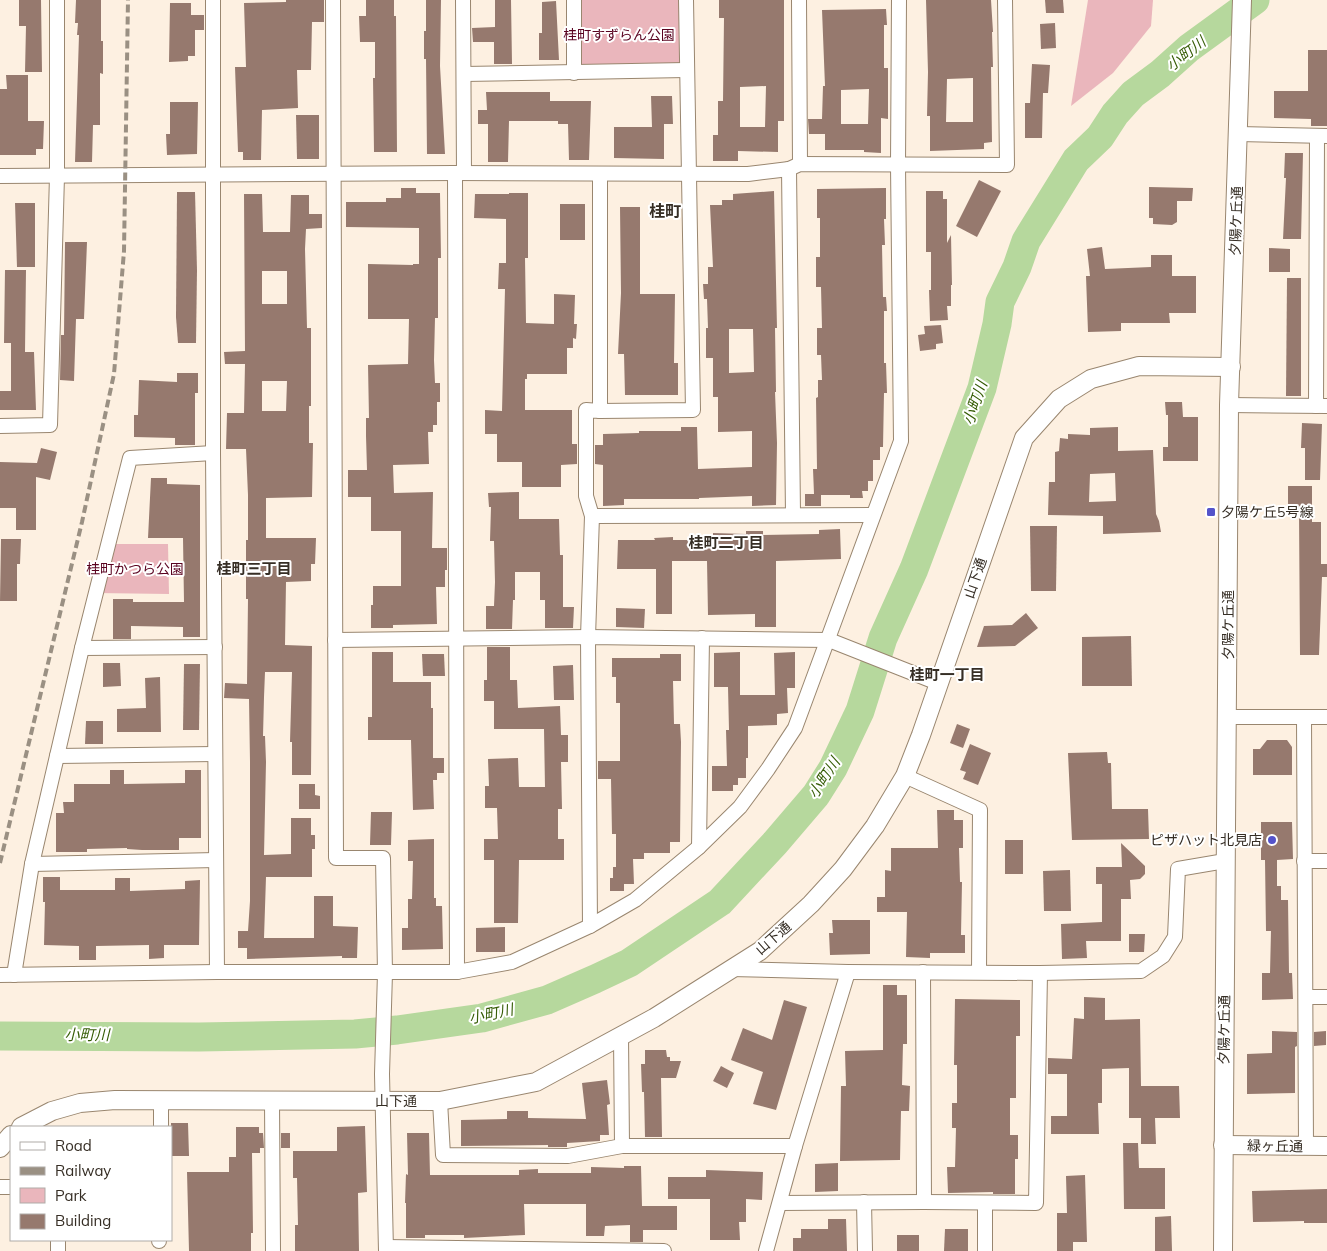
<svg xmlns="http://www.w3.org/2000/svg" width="1327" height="1251" font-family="Mulish,'Noto Sans JP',sans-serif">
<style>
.green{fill:#eab6bc}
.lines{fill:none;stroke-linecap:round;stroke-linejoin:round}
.river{stroke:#b6d89d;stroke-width:29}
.building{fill:#96796e;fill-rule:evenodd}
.minor-casing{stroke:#99866f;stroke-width:16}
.tertiary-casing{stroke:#99866f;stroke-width:20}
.minor{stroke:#fff;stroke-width:14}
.tertiary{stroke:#fff;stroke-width:18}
.rail{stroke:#9a9083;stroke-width:4;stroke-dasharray:8 4;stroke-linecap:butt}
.poi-dot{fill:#5453ca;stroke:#fff;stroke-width:2}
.labels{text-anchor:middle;stroke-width:4;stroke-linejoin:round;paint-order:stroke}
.park-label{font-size:14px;fill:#59021f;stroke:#fff}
.street-label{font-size:14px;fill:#362e25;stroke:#fff}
.poi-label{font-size:14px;fill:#362e25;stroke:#fff;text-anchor:start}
.water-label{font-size:15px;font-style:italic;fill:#355c05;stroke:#fff}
.neighbourhood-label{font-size:15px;font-weight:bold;fill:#362e25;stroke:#fff}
.quarter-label{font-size:16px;font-weight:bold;fill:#362e25;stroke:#fff}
</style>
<rect width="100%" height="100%" fill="#fdf0e1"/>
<g class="green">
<path d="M574,0H686V70L574,73Z"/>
<path d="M1088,0H1153L1151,26L1113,73L1071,106Z"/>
<path d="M108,544H168L169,594L95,593Z"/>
</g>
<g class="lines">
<path class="river" d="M0,1036L199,1037L355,1034L397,1030L482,1018L547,1000L595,979L629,963L720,902L775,843L816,795L833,768L860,711L883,638L914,569L982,388L997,324L1000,302L1017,267L1026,241L1076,160L1100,137L1115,114L1133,94L1160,74L1189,48L1255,0"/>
</g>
<g class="building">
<path d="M19,0H41L42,72H25L26,26H19Z"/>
<path d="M76,0H101V41H103V74L100,73V125H93L92,162H75L79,35H77L78,23H75Z"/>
<path d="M286,0H324V22H312L311,70H297L298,108L262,110L261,160H243V152H238L235,67H246L244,3L286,2Z"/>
<path d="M366,0H394V16H396L397,152H374L373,78H375V42H360L359,16H366Z"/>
<path d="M426,0H441L440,66L445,154H427L426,59H424V31H426Z"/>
<path d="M495,0H511L512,64H494V42H473L472,28L495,27Z"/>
<path d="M719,0H784V121H778V152L738,151V161H713V135H718V101H723L724,18H719ZM766,86L765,127H740V87Z"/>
<path d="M926,0H991L993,32H992L993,67H991L992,142L984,143V149L930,151V116H927L928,72ZM973,78V122H946L947,79Z"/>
<path d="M1045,0H1063L1064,13H1046Z"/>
<path d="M556,1L559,60H539V33H542V2Z"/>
<path d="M170,3H191V15H204V30H195V56H188V61L169,62Z"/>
<path d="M886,9L887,25H884V68H888V119L881,118V153L864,152V150H825V134H809L808,119H822L823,86H825L822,10ZM869,89L868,124H841V90Z"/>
<path d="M1055,23L1056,48L1041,49L1040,24Z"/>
<path d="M1308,50H1327V126H1311V119L1274,118V91H1308Z"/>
<path d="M1032,64L1050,65L1048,93H1043L1042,138H1025V103H1030Z"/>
<path d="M6,75H28V121H44L43,149H36V155H0V89H7Z"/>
<path d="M486,92H550V101H591L589,160H569L568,124H558V121H509L508,162H488V124H478V110H487Z"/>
<path d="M651,96H672L673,124H664V159L614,158V127H652Z"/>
<path d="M170,102H198L197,154L167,155L166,134H170Z"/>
<path d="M296,115H319V159H297Z"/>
<path d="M1285,153H1303L1301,239H1283L1286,178H1284Z"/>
<path d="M979,180L1001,191L977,237L956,226Z"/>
<path d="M1149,187L1193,188L1192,201H1177V222L1172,225L1153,224V218H1149Z"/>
<path d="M401,188H416V193H440L441,258H438V318H435L434,360L435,383H440V402H437V425H433V432H428L429,464L393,465L394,493L433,492L432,548H447V570H445V587H436L437,624L393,625V628H371V605H373V586H401V531H371V497H348V470H367L366,436V418H369L368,365L408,364L409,319H368V264L413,265V264H419V228L346,227V202H386V198H401Z"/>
<path d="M886,188V219H884L885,245H882L883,297H886L887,311H884V363H886L887,393H884L883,447H880V460H873V481H868V491H862L863,498H850V495H821V506H805V494H814L813,469H817L816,398L818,397V380H822L821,355H817V328H822L821,287H816V257H820V218H817V189Z"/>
<path d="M774,191L777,328H775L776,392H775L777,443L776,505L752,506V496L699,498V499H624V505L603,506V465L595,464V445H603V434L639,433V431H681V427H697L698,469L752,467V431L718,432V397H713V358H706V328H708L707,299H704L703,284H708V267H713L710,205H722V200H733V194ZM729,329H753L754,372L729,373Z"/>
<path d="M926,191H943V199H947V243L951,235L952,285H951V306H947L948,320L930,321L929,290H931V252H926Z"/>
<path d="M177,192H195L197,270L196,343H178L176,317Z"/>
<path d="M509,193H528V258H525L526,323L554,324V294L575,295L574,324H577L576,339L573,338V348H567V374H527V379H525V410H572V444H577V464L561,465V487H522V462H497V434H485V410L502,411L505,289H498L499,263H506V219L474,218L475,194H509Z"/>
<path d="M244,194H262L263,232H290L291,195H309V214H322V228L306,229L305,249L307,328H311V406H309V443H313L312,497L266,498V538H316L315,564H311V581L286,582L285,645L312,646L311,775H292V742H290L292,672H265L264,697L263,736H265L266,762L264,855L291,854V818H311V835H315V849H312V877H266L264,938H314V896H333V926L358,927L357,958H342V956L247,959V948H238V931H248L250,901V762L249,699L224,698L225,683L247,684L248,599H246V540H248V495L246,449H226L227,413H244L245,364H225L224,352L245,351ZM262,271H287V304H262ZM262,381H287L286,411H262Z"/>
<path d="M15,203H35V267H17Z"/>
<rect x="560" y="204" width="25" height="36"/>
<path d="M620,207H640V294H675L674,363H678V395H625L624,354H618L621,293Z"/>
<path d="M65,242H87L84,319H76L74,381L60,380L61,335H64Z"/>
<path d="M1102,247L1105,269L1151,267V255H1172V276H1196V313H1169L1170,323H1121V331L1088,332L1086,276H1090L1087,249Z"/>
<path d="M1269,248L1290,249V272H1269Z"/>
<path d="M5,270H26L25,352H34L36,410H0V391H11V343H4Z"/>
<path d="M1287,278H1301V396H1286Z"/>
<path d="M941,325L943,343L936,344V349L920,351L918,335L925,334L924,326Z"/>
<path d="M177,373H198V393H195V445H175V438L134,437V415H138L139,380L177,382Z"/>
<path d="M1165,402H1182L1183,417H1198V461H1163V447H1168V415H1166Z"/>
<path d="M1302,423L1322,424L1320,480H1305V448H1301Z"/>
<path d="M1118,427V451L1153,450L1156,514L1159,521L1161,532L1103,534V516L1048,515L1049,482H1055V452L1059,451L1060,438L1068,439V434L1090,435V428ZM1115,473L1116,501L1089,502L1090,474Z"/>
<path d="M41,448L57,452L50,480L36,477V530H16V508H0V462L37,463Z"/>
<path d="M151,478H167V484L200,485V637H183V627L131,626V639H113V599H133V602H184L183,538H148Z"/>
<path d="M1288,486H1312V522H1321V564H1327V577H1322L1319,655H1300L1299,513H1288Z"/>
<path d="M519,492V519H559L560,555H563V607H574L573,628H545V600H540V572H515V600H513L512,629H486V606H494L495,582L494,541H490L491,507H489L488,493Z"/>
<path d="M1030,526H1057L1056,591H1031Z"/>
<path d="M840,529L841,559L776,561V627H755V614L708,615L707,561H672V614H656V569H617L618,540H655L654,538L673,537V540H713V533L746,534V531H763V535L819,534V530Z"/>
<path d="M1,539H21L20,564H17V601H0Z"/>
<path d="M616,608L645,609L644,628L616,627Z"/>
<path d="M1026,613L1038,628L1015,646L977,647L984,626L1012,625Z"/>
<path d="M1131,636L1132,686H1082V637Z"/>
<path d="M487,647H510V680H517L518,708L560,706L561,735H568V762H561L562,809H558V839H564V860H519L518,923H494V860H484V839H498L497,808H485V786H489L488,759L518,758L519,787H545L544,729H494V701H484V680H487Z"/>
<path d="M372,652H393V682H431V708H433V758H444V773H437V780H433L434,809L413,810L411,740H368V717H372Z"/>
<path d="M740,652V695H775L774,653L795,652V688H787L788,713L777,714V725L748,726V758H746V778H738V785H733V791H712V766H727L726,730H729L728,687H714V653Z"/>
<path d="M422,654H444L445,676H423Z"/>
<path d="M660,654H681V681H673L674,724H680L681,742L680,842H670V853H644V859H633L634,884H624V891H610V878H613V867H616V834H612L611,779H598V761H620V703H616V677H612V658H660Z"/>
<path d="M103,663H120L121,686L103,687Z"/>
<path d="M184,664H200L199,730H183Z"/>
<path d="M573,665L574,700H554L553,666Z"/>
<path d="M160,677L161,732H117V709L146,708L145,678Z"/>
<path d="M86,721H103V744H85Z"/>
<path d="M957,724L970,729L963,748L950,743Z"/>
<path d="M1267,740H1287L1292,747V775H1253V749H1260Z"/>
<path d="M970,744L991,753L978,785L963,779L966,772L960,770Z"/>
<path d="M1107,752L1108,763H1111L1112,809H1148L1149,839L1072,840L1068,753Z"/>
<path d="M110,770H124V784L185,783V770H201V838H179V850H142L127,849V848L87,849V852H56V813H64L63,802H74V784H110Z"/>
<path d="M299,784H315V795L320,796V809H299Z"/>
<path d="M937,810H954V820H963V848H959L960,882H962L961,935H965V953H930V958L906,957L907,912H877V897H885V870L891,871V848H938Z"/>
<path d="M371,812H392L391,845H370Z"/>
<path d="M1261,822H1292L1293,859L1277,860V886H1281V900H1288L1289,973H1292L1293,999L1262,1000V973H1270L1271,931H1266L1265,860H1261Z"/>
<path d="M434,839V898H436V906H442L443,949L402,950V928H408V899H412L413,861H408V840Z"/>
<rect x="1005" y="840" width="18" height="34"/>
<path d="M1121,843L1145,866V874L1140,879L1130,880L1131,899H1121V941H1086L1087,958L1062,959L1061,924L1102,922V884H1096V867H1122Z"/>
<path d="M1070,870L1071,911H1044L1043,871Z"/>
<path d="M43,877H60V890H115V878H130V891L185,889V881L200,880L199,945H164V958L149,959V945L96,946V960H79V946L44,945L45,902H43Z"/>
<path d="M832,920H870V954L830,955L829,933H833Z"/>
<path d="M505,927V952H476V928Z"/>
<path d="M1129,934H1145L1144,952H1129Z"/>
<path d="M883,985H897V995H907V1044H903L902,1085L910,1086L909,1111H901L900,1160L840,1161L841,1086H846L845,1051L883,1050Z"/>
<path d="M1084,997L1105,998V1020L1140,1019L1141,1086H1179L1180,1118H1155L1156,1144H1141V1118H1129V1068L1102,1069V1103H1098L1099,1134H1051V1116H1067V1074H1048V1058L1072,1059L1074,1018L1084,1019Z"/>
<path d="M955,999L1020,1000V1036H1016V1098H1010V1135H1018V1159H1015V1194H993V1192L948,1193L947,1167H955L956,1128H952V1103H957V1065H954Z"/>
<path d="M784,1000L807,1007L776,1110L753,1104L763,1072L731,1060L743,1028L772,1040Z"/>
<path d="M1272,1031L1297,1032V1046L1295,1047V1093L1247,1094V1054L1272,1053Z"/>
<path d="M1326,1031V1045L1314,1046V1032Z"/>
<path d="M645,1050H666L667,1057H670V1061H681L676,1078H661L662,1137H645L644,1092H642L641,1064H645Z"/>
<path d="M721,1066L734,1073L727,1088L713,1081Z"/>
<path d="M607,1080L610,1104L607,1105L609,1135H600V1141L567,1143V1147H548V1145L461,1146V1120L507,1119V1111H528V1118L586,1119L582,1083Z"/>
<path d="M171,1123H188L189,1156H172Z"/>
<path d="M365,1126L367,1192L358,1193L359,1251H295V1225H298L297,1178H293V1151H337V1127Z"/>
<path d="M236,1127H259V1133H263L264,1148H260V1153H252L253,1233H251V1251H189L187,1172H229V1157H236Z"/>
<rect x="281" y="1133" width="9" height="15"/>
<path d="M407,1133H429L430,1175H519V1170L538,1169V1173H591V1167L624,1168V1166H641L642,1206H677V1230H643V1242H630V1225L605,1226L604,1236H586V1204H524L525,1235L464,1238V1235H425V1238H406V1203H405L406,1174L408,1175Z"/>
<path d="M1123,1143H1138L1139,1168H1165V1209H1124Z"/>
<path d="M838,1163V1191L815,1192V1164Z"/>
<path d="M706,1170L763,1172L762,1200L746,1199V1222H739L740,1240H710V1199H668V1177H706Z"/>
<path d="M1085,1175L1087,1242H1073V1251H1057V1213H1067L1066,1176Z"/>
<path d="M1327,1189V1223H1304V1221L1253,1222L1252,1191Z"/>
<path d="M1171,1216L1172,1251H1155V1217Z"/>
<path d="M828,1219H846L847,1251H793V1238H801V1229H828Z"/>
<path d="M945,1229H968V1251H944Z"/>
<rect x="897" y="1235" width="22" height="16"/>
</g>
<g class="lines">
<g class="minor-casing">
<g id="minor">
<path d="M213,0V453L217,972"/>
<path d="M333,0L336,858H383L385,973L382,1074L386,1251"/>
<path d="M463,0L464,173"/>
<path d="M574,0V73"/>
<path d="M799,0L800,164"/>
<path d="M464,74L686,70"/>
<path d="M1239,134L1327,136"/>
<path d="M789,169L793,514"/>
<path d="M455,173L457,972"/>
<path d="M0,176L455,173L748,174L789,169L800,164L1007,165L1005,0"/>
<path d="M1229,405L1327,406"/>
<path d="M1316,406L1317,136"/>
<path d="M600,411L693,410L686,0"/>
<path d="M0,426L50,425L57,176V0"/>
<path d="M592,516L873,515"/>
<path d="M335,640L588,637L829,640L938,683"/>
<path d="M82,648L215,647"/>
<path d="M1227,717H1327"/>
<path d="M1304,717L1306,1146"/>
<path d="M57,756L215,754"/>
<path d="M905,776L980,810L979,972"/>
<path d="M699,847L702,638"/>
<path d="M1304,861H1327"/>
<path d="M32,864L216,860"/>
<path d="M590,926L588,637L592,516L586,496V410L600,411V174"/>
<path d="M731,969L848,972L1040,973L1141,971L1163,956L1175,937L1178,869L1225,861"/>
<path d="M923,972L924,1202"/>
<path d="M0,975L217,972H457L512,962L590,926L635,900L699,847L740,807L768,769L795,728L901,441L898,165L899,0"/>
<path d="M14,975L32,864L82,648L130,458L213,453"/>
<path d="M1307,997H1327"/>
<path d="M621,1036L622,1146H795"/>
<path d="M272,1101L273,1251"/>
<path d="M440,1101L443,1155L568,1156L622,1146"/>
<path d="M161,1127V1100"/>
<path d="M0,1187H11"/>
<path d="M864,1202L865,1251"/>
<path d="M780,1203L924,1202L1036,1203L1040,973"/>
<path d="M159,1241V1240"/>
<path d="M386,1247L664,1251"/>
<path d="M58,1251V1240"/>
<path d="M766,1251L795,1146L848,972"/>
<path d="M985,1251V1203"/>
</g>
</g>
<g class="tertiary-casing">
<g id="tertiary">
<path d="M21,1127L52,1111L80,1103L115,1100L440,1101L536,1082L654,1018L760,951L811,904L843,869L875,826L905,776L921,735L1024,438L1059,399L1091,379L1139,366L1231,367"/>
<path d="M1223,1145L1327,1146"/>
<path d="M0,1148L11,1135"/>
<path d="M1223,1251L1229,405L1242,0"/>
</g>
</g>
<use href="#minor" class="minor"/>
<use href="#tertiary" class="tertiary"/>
<path class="rail" d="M0,863L82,522L114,374L124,251L128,0"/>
</g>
<g class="poi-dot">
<rect x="1206" y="507" width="10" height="10" rx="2.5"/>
<circle cx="1272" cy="840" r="5"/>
</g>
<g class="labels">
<g class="park-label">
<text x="619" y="40">桂町すずらん公園</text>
<text x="135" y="574">桂町かつら公園</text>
</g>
<g class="street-label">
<text transform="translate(1236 221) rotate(-88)" y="5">夕陽ケ丘通</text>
<text transform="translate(975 578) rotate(-71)" y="5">山下通</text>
<text transform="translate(1228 625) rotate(-90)" y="5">夕陽ケ丘通</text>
<text transform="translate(773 938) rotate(-41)" y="5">山下通</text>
<text transform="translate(1224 1030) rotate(-89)" y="5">夕陽ケ丘通</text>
<text x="396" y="1106">山下通</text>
<text transform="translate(1275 1146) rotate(1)" y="5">緑ヶ丘通</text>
</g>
<g class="poi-label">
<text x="1221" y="517">夕陽ケ丘5号線</text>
<text x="1262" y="845" text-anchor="end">ピザハット北見店</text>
</g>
<g class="water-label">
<text transform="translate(1186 54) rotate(-38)" y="5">小町川</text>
<text transform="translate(975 403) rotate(-71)" y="5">小町川</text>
<text transform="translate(824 778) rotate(-57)" y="5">小町川</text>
<text transform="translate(491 1014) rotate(-12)" y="5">小町川</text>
<text x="87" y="1040">小町川</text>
</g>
<g class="neighbourhood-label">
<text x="726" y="548">桂町二丁目</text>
<text x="254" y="574">桂町三丁目</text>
<text x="947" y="680">桂町一丁目</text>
</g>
<g class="quarter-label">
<text x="665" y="217">桂町</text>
</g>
</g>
<rect x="10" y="1126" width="162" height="115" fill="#ffffff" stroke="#afaba8"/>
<rect x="20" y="1142" width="25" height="8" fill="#ffffff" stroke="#afaba8"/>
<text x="55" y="1151" font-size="15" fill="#362e25">Road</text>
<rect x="20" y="1167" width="25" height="8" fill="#9a9083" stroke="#afaba8"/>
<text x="55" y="1176" font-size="15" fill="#362e25">Railway</text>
<rect x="20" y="1188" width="25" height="15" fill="#eab6bc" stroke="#afaba8"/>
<text x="55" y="1201" font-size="15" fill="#362e25">Park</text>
<rect x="20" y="1214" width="25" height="15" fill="#96796e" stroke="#afaba8"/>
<text x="55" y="1226" font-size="15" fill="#362e25">Building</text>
</svg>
